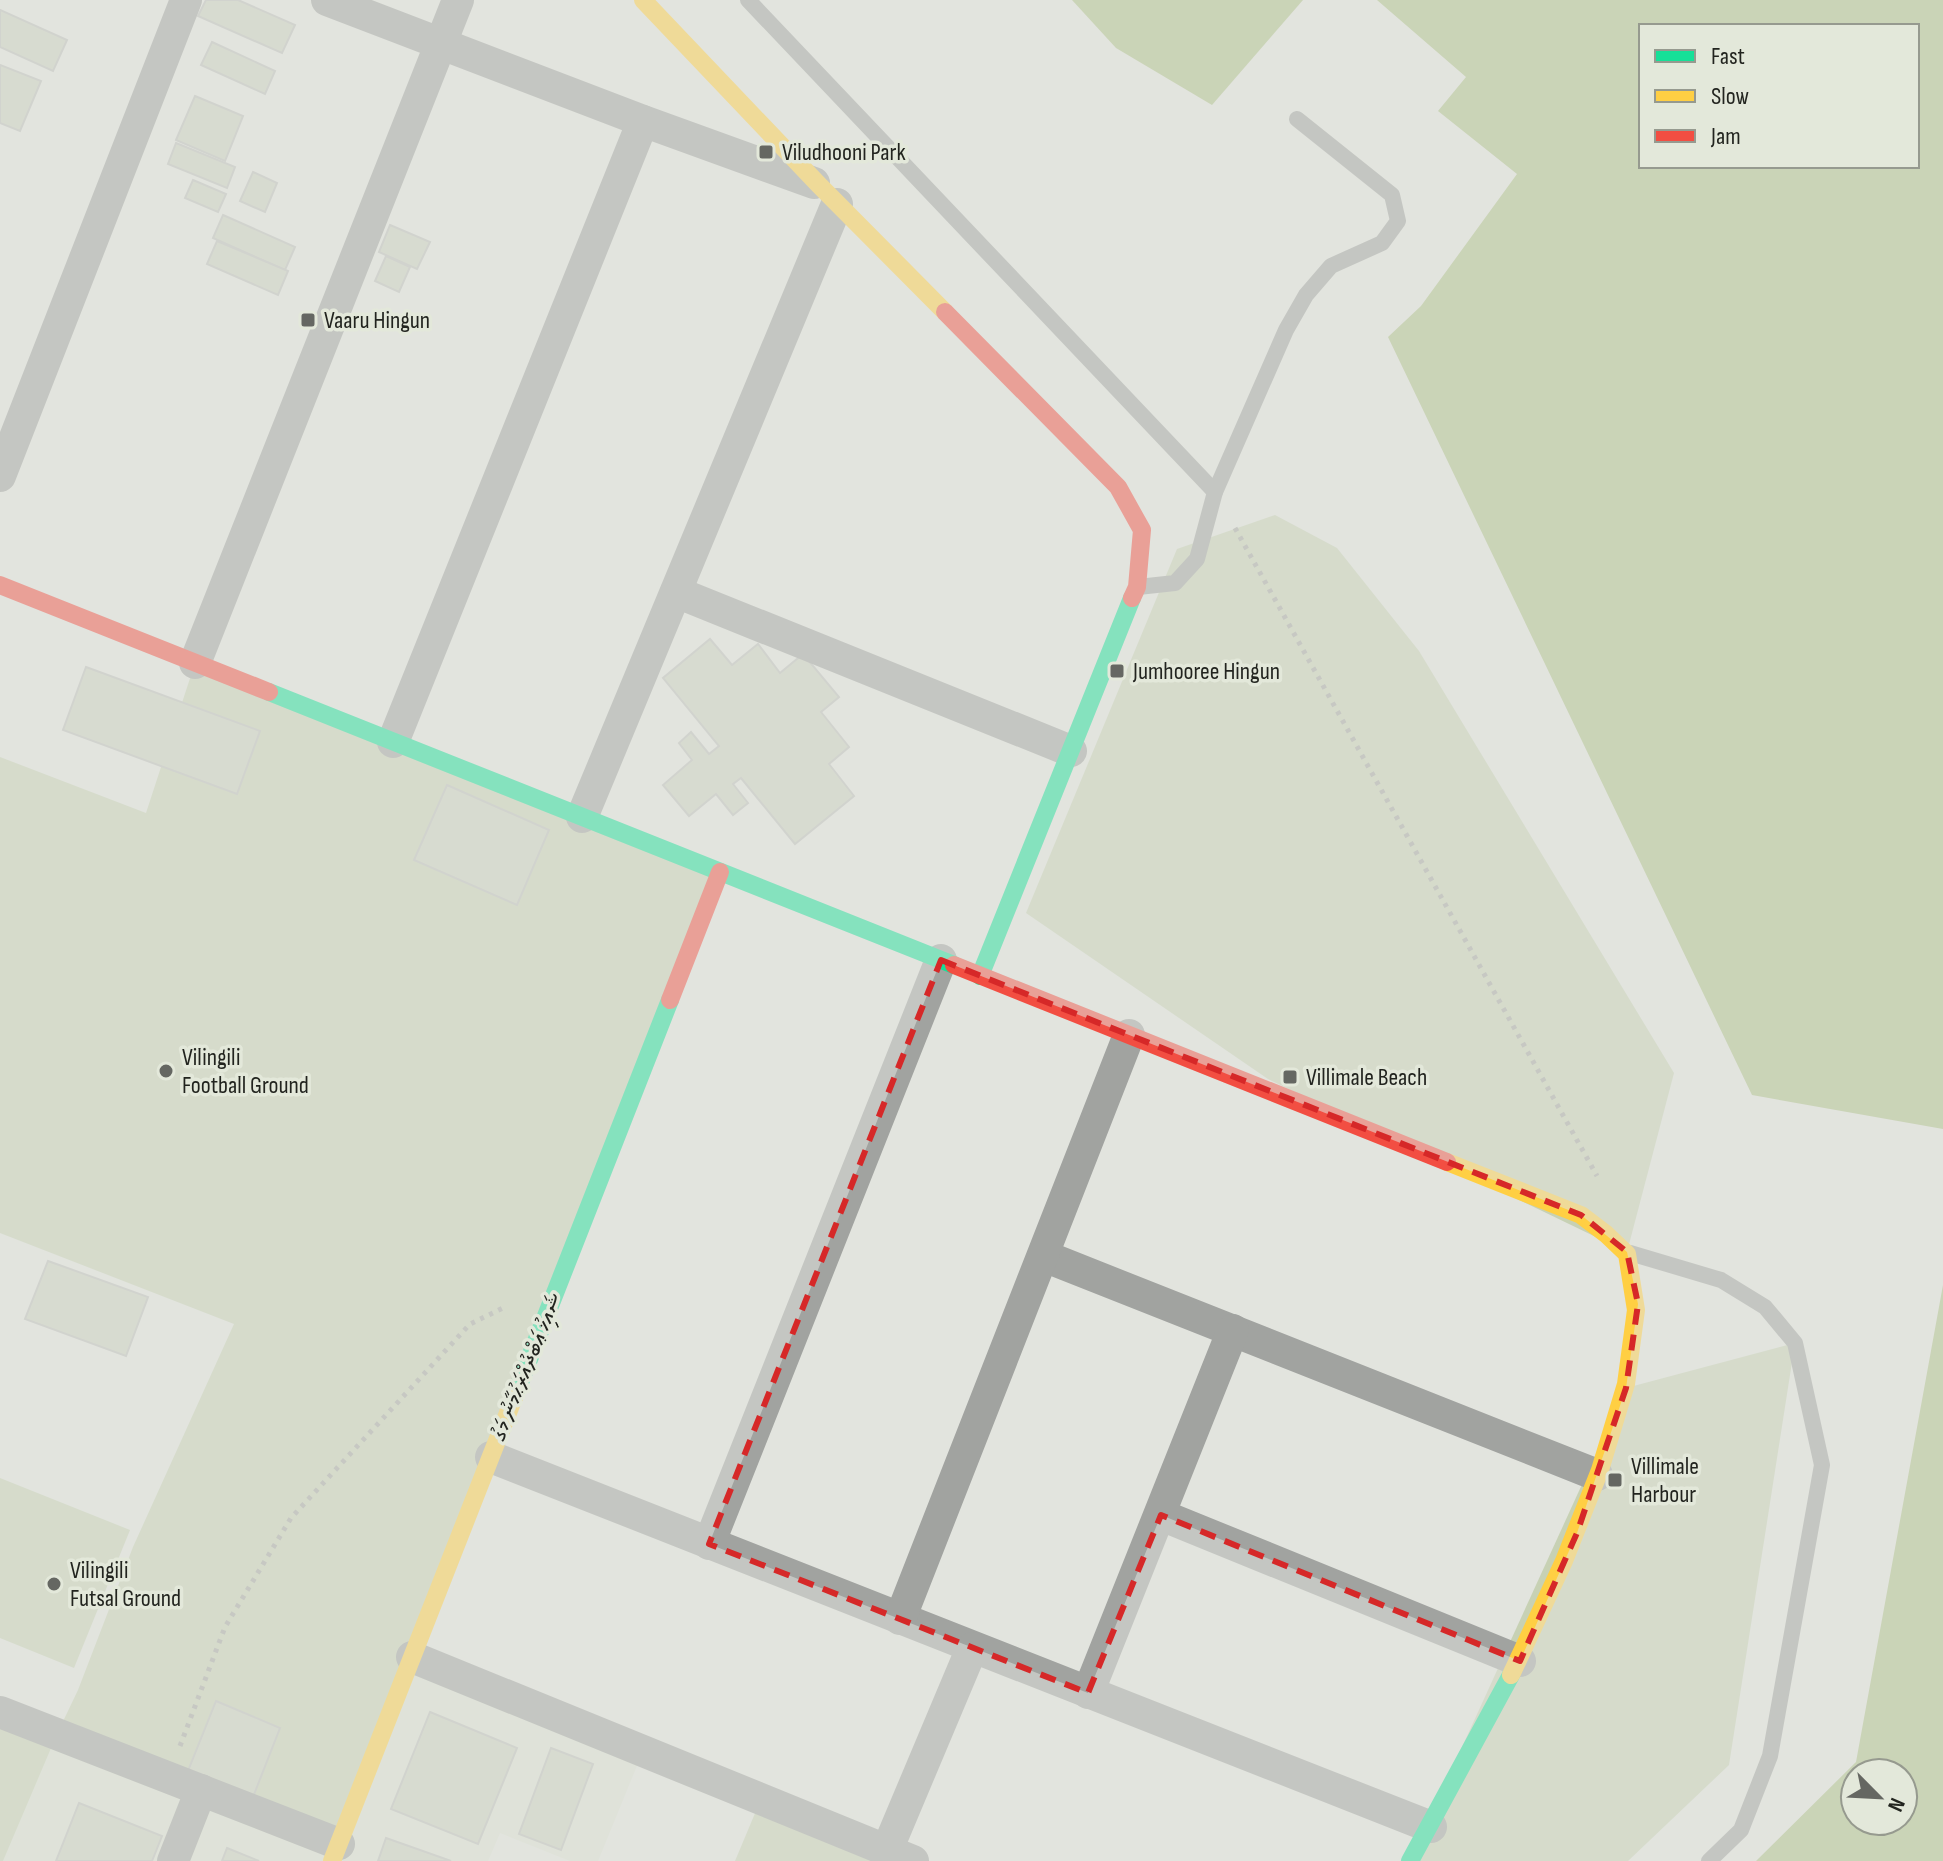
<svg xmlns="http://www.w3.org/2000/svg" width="1943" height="1861" font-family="'Sofia Sans Condensed','Noto Sans Thaana',sans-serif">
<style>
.built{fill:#dbe1d2}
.green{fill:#c7d1b4}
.water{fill:#aec088;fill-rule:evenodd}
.building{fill:#cbd1bf;stroke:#bdbfba;stroke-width:2}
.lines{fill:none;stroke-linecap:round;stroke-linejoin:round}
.path{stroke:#a6a7a2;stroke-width:5;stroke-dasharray:4 6;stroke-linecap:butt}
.lane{stroke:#a1a3a0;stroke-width:16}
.street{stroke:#a1a3a0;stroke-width:32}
.fast{stroke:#16e098;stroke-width:18}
.slow{stroke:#ffcf43;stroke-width:18}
.jam{stroke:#f24e42;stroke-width:18}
.marked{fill:none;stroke:#d62828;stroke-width:6;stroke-dasharray:16 10;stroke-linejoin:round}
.poi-dot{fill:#656762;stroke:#e3e8da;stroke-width:3}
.labels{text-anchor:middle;stroke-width:7;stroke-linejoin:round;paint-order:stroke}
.poi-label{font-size:24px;fill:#22241f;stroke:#e3e8da;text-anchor:start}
.street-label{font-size:24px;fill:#22241f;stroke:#e3e8da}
</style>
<rect width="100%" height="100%" fill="#e2e4de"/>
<path class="built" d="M412,1657L643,1751L598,1861H570L500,1833L488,1861H3L56,1734Z"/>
<g class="green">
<path d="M1275,515L1337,548L1419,651L1674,1073L1627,1252L1268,1079L1026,913L1177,549Z"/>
<path d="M195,663L720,872L339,1844L57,1734L3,1861H0V1712L57,1734L78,1690L133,1547L234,1324L0,1233V757L146,813Z"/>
<path d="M1795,1343L1729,1765L1628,1861H1410L1626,1388Z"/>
<path d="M0,1478L130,1530L74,1668L0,1638Z"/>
<path d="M761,1799L913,1861H735Z"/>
</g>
<g class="water">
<path d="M1072,0H1303L1212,105L1116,48Z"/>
<path d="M1377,0H1943V1129L1752,1095L1388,337L1421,306L1517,174L1438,111L1466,77ZM1917,26V166H1641V26Z"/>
<path d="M1943,1285V1861H1756L1856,1762ZM1903,1773V1821H1855V1773Z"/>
</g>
<g class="building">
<path d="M206,0H238L295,25L282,53L198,16Z"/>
<path d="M0,10L67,40L53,71L0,47Z"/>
<path d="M212,42L275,71L265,94L201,65Z"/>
<path d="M0,65L41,81L20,131L0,123Z"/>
<path d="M195,96L243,116L225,161L176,140Z"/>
<path d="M176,143L235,167L227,188L168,164Z"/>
<path d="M253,172L277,183L265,212L240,201Z"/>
<path d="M193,180L226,194L218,212L185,198Z"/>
<path d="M223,215L295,247L285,270L213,238Z"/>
<path d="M390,225L430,242L417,269L379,252Z"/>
<path d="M217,241L288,271L278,295L207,264Z"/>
<path d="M386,256L410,267L399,292L375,281Z"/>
<path d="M710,639L732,665L758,644L780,673L803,654L839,697L821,712L849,747L829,764L854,796L795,844L741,778L733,784L748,803L733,815L716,794L689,816L663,785L692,760L679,743L691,732L709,754L719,746L663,678Z"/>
<path d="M86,667L260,731L237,794L63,730Z"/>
<path d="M447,785L549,830L517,905L414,860Z"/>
<path d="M48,1261L148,1297L126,1356L25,1319Z"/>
<path d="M216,1701L280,1728L253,1797L188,1771Z"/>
<path d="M430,1712L517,1748L478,1844L391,1809Z"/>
<path d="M551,1748L593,1764L561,1850L519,1834Z"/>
<path d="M79,1803L162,1836L152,1861H56Z"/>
<path d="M386,1838L451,1861H378Z"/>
<path d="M227,1848L259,1861H222Z"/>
</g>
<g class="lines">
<g class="path">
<path d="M1235,528L1597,1176"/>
<path d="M180,1746L225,1627L291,1518L470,1324L505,1307"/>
</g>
<g class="lane">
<path d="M748,0L1215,492"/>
<path d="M1138,587L1175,583L1197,559L1215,492L1286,330L1306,295L1331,266L1382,243L1398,221L1392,195L1297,119"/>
<path d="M1630,1253L1721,1280L1765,1307L1795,1343L1822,1465L1770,1756L1741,1830L1709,1861"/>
</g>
<g class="street">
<path d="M327,0L643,121L814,183"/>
<path d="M0,476L186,0"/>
<path d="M676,592L1071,751"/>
<path d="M195,663L458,0"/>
<path d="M393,742L643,121"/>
<path d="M582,817L837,204"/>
<path d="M1044,1256L1597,1475"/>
<path d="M491,1457L1431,1827"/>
<path d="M1161,1515L1520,1661"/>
<path d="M709,1544L941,960"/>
<path d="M900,1619L1129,1035"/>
<path d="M412,1657L913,1861"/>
<path d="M1088,1693L1233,1330"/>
<path d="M0,1712L339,1844"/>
<path d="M887,1850L972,1648"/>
<path d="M173,1861L201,1790"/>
</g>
<g class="fast">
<path d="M269,692L954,965"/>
<path d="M980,976L1132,598"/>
<path d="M515,1395L670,1000"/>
<path d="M1410,1861L1511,1675"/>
</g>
<g class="slow">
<path d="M643,0L819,185L945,312"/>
<path d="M1447,1162L1581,1215L1606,1234L1627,1254L1636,1310L1626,1384L1600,1470L1564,1561L1511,1675"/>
<path d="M332,1861L515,1395"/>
</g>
<g class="jam">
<path d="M945,312L1118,487L1142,530L1137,587L1132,598"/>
<path d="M0,585L269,692"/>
<path d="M954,965L1447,1162"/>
<path d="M670,1000L720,872"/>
</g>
</g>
<path d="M0 0H1943V1861H0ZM941,960L1581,1215L1627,1252L1638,1304L1626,1388L1577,1533L1520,1661L1161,1515L1088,1693L709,1544Z" fill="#e2e4de" fill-opacity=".55" fill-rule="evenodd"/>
<path class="marked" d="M941,960L1581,1215L1627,1252L1638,1304L1626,1388L1577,1533L1520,1661L1161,1515L1088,1693L709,1544Z"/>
<g class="poi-dot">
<rect x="758" y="144" width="16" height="16" rx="4"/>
<rect x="300" y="312" width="16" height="16" rx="4"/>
<rect x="1109" y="663" width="16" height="16" rx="4"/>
<circle cx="166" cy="1071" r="8"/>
<rect x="1282" y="1069" width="16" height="16" rx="4"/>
<rect x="1607" y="1472" width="16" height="16" rx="4"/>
<circle cx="54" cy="1584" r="8"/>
</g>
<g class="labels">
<g class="poi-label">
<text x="782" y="160">Viludhooni Park</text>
<text x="324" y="328">Vaaru Hingun</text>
<text x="1133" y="679">Jumhooree Hingun</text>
<text x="182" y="1065">Vilingili<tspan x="182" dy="28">Football Ground</tspan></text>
<text x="1306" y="1085">Villimale Beach</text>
<text x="1631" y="1474">Villimale<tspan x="1631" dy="28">Harbour</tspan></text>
<text x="70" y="1578">Vilingili<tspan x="70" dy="28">Futsal Ground</tspan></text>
</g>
<g class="street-label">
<text transform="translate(526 1367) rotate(-68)" y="8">ޝައިިޚު ޢަބްދުއްރަޙުމާނު މަގު</text>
</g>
</g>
<rect x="1639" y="24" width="280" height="144" fill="#e3e8da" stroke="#969a8f" stroke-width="2"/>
<rect x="1655" y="50" width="40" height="12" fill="#16e098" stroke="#969a8f" stroke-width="2"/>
<text x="1711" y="64" font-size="24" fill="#22241f">Fast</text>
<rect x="1655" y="90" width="40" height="12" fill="#ffcf43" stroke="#969a8f" stroke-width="2"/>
<text x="1711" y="104" font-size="24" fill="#22241f">Slow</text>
<rect x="1655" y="130" width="40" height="12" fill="#f24e42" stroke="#969a8f" stroke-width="2"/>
<text x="1711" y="144" font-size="24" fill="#22241f">Jam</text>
<g transform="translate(1879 1797) rotate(114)"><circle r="38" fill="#e3e8da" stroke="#969a8f" stroke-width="2"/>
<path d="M0-6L14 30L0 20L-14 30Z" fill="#656762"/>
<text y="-12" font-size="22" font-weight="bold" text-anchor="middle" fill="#22241f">N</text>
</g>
</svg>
